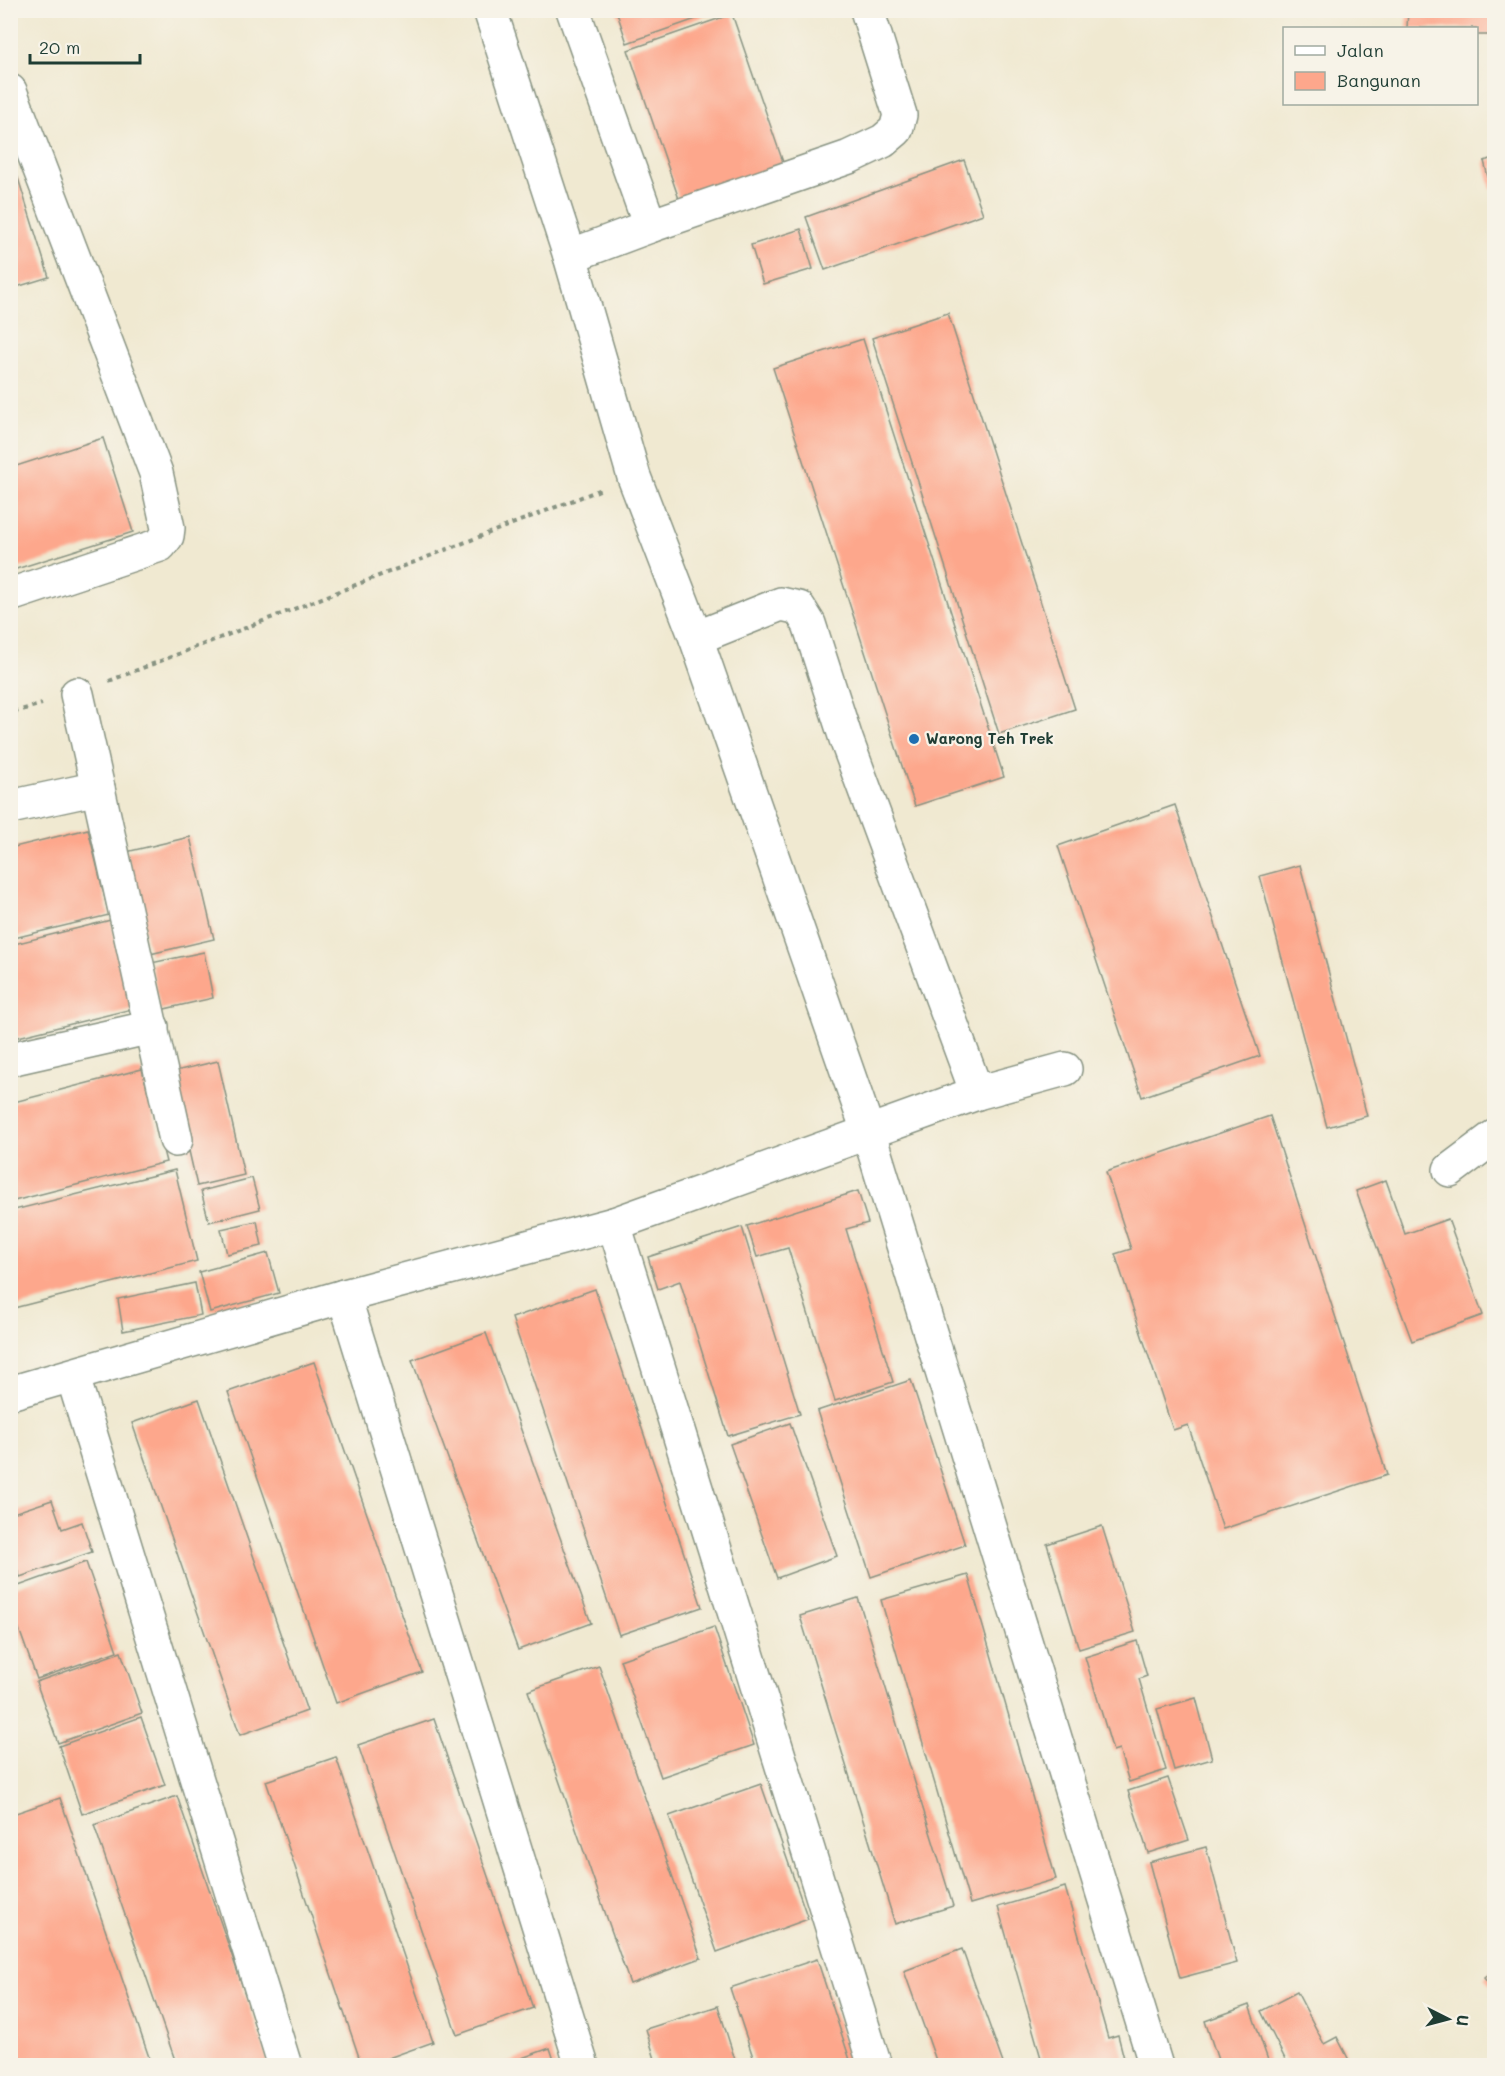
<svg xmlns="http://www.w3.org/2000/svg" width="1505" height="2076" font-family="Mali,sans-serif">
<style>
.building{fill:#fda78c}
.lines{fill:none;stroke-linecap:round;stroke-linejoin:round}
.minor-casing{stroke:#889382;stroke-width:36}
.path{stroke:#889382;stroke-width:4;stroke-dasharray:4.5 4.5;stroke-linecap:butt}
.minor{stroke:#fff;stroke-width:33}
.poi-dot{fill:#1f6fb2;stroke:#f7f3e8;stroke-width:2}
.labels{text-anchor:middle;stroke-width:4.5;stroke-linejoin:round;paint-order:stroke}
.poi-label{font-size:15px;font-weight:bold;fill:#1f3d34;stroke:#f7f3e8;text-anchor:start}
</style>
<rect width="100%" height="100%" fill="#f7f3e8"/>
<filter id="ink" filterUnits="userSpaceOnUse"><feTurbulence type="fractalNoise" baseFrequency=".0167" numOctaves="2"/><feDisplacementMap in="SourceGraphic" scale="12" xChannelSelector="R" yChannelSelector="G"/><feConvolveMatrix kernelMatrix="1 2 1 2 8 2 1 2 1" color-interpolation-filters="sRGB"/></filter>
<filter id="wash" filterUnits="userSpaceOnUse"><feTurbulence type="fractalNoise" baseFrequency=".008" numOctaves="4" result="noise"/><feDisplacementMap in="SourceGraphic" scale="24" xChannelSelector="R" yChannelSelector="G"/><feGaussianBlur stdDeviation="1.35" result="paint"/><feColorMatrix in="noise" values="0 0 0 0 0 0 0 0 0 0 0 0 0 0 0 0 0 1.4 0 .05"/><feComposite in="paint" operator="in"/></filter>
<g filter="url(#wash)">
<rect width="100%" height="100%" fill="#f0e9d1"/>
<g id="blocks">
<g class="building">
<path d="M616,10H719V11L627,43Z"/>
<path d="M1408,10H1494V35H1476V28H1407Z"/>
<path d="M732,14L784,165L680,202L628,50Z"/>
<path d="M1494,158V188L1491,189L1484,161Z"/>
<path d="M964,160L983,214L825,270L806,217Z"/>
<path d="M18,178L49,277L10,289V180Z"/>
<path d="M801,229L813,269L763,284L751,245Z"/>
<path d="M948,313L1075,709L999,734L872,338Z"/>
<path d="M863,339L1004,777L915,806L773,368Z"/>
<path d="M103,438L133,532L10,571V468Z"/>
<path d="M1175,805L1260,1056L1142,1097L1058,846Z"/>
<path d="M88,829L109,915L10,939V848Z"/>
<path d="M190,837L214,939L150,954L126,852Z"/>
<path d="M1300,865L1367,1116L1327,1127L1260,876Z"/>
<path d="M111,920L132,1009L10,1039V945Z"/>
<path d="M204,952L213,998L160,1010L151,963Z"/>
<path d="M218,1061L244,1175L197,1186L171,1072Z"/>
<path d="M142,1069L166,1162L10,1202V1103Z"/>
<path d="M1270,1116L1387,1475L1223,1529L1188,1425L1173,1430L1115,1254L1131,1249L1106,1172Z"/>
<path d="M175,1170L197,1261L10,1309V1211Z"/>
<path d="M252,1178L260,1209L209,1222L201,1191Z"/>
<path d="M1386,1180L1405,1234L1448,1219L1483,1315L1412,1341L1356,1191Z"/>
<path d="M858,1191L868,1223L846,1229L893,1382L835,1401L788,1248L757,1257L747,1226Z"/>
<path d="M257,1221L262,1246L227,1254L221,1229Z"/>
<path d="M742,1227L800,1414L728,1436L680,1281L658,1289L648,1257Z"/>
<path d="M268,1253L279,1293L210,1312L199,1272Z"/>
<path d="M195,1283L201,1315L123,1331L118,1299Z"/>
<path d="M595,1289L702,1607L619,1635L512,1318Z"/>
<path d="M486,1333L591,1623L518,1650L412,1360Z"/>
<path d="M314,1362L422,1672L336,1703L228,1392Z"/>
<path d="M911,1380L965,1545L871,1577L817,1411Z"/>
<path d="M199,1399L307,1711L240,1735L132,1423Z"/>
<path d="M790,1423L837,1556L777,1578L730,1444Z"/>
<path d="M52,1500L62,1529L82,1522L92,1552L20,1577L10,1550V1514Z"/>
<path d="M1102,1526L1135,1632L1079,1649L1047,1544Z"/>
<path d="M86,1562L117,1651L37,1679L10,1604V1589Z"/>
<path d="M968,1575L1056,1879L970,1904L881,1600Z"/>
<path d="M858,1598L953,1906L895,1924L800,1616Z"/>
<path d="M714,1627L754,1745L661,1777L620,1660Z"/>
<path d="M1137,1641L1147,1676L1139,1679L1166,1770L1129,1782L1119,1749L1113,1751L1085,1657Z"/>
<path d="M121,1652L142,1713L58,1743L36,1682Z"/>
<path d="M599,1666L701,1958L630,1984L528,1691Z"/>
<path d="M1196,1698L1212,1759L1174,1770L1157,1709Z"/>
<path d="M141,1717L165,1785L82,1814L59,1746Z"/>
<path d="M434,1719L533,2008L457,2035L358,1745Z"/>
<path d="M336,1757L433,2042L366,2066H362L266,1781Z"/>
<path d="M1168,1778L1189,1840L1148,1853L1128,1791Z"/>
<path d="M761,1784L808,1919L717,1952L669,1816Z"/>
<path d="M177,1796L270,2066H177L94,1825Z"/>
<path d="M60,1798L152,2066H23L10,2030V1815Z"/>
<path d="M1206,1847L1237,1963L1180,1978L1149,1862Z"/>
<path d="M1065,1887L1108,2038L1118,2035L1126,2066H1028L1027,2062L1041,2058L998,1907Z"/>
<path d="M962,1949L1004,2066H938L904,1971Z"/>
<path d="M817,1959L852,2066H756L730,1988Z"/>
<path d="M1494,1969V1990L1484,1978Z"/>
<path d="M1297,1992L1324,2044L1337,2037L1351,2064L1348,2066H1283L1287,2063L1261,2011Z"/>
<path d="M1249,2005L1270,2066H1220L1205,2021Z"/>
<path d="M718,2006L737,2066H657L646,2029Z"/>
<path d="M550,2048L556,2066H502V2065Z"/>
</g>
</g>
</g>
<g filter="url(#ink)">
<use href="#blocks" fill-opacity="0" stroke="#889382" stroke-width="1.5"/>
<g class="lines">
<g class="minor-casing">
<g id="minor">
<path d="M490,10L570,256L634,477L696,638L868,1131L1156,2066"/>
<path d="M573,10L650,226"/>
<path d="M10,91L156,473L168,528L167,536L160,545L10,595"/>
<path d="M570,256L650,226L849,157L883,141L896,130L900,115L867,10"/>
<path d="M696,638L781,604L799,608L809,624L846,739L977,1093"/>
<path d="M77,694L176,1140"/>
<path d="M10,807L98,788"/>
<path d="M10,1059L152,1027"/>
<path d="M1450,1170L1494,1137"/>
<path d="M614,1224L875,2066"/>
<path d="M344,1296L582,2066"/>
<path d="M73,1377L285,2066"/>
<path d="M10,1393L344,1296L614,1224L977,1093L1065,1069"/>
</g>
</g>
<g class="path">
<path d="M109,681L602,489"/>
<path d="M14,712L42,704"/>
</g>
<use href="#minor" class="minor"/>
</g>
</g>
<circle class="poi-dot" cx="914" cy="739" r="6"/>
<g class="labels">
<g class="poi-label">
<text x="926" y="744">Warong Teh Trek</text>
</g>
</g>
<rect width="1505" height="2076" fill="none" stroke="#f7f3e8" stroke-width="36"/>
<rect x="1283" y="27" width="195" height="78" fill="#f7f3e8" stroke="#a1aaa0" stroke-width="1.5"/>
<rect x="1295" y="46" width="30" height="9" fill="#ffffff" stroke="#a1aaa0" stroke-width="1.5"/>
<text x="1337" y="57" font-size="18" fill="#1f3d34">Jalan</text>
<rect x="1295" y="72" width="30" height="18" fill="#fda78c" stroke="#a1aaa0" stroke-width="1.5"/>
<text x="1337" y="87" font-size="18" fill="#1f3d34">Bangunan</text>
<g transform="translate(1448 2019) rotate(96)" stroke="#f7f3e8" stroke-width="4.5" paint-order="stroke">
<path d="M0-4.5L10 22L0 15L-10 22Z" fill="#1f3d34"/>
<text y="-9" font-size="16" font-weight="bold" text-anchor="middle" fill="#1f3d34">U</text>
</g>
<path d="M30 54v9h110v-9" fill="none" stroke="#1f3d34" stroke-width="3"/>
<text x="39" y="54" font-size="18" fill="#1f3d34" stroke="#f7f3e8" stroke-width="4.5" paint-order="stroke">20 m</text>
</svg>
